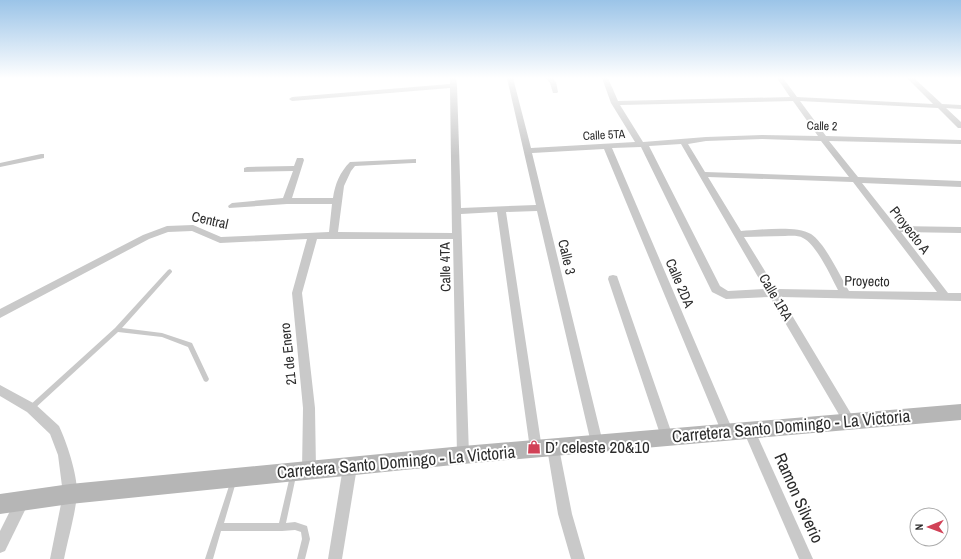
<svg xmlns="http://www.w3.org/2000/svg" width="961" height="559" font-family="'Archivo Narrow',sans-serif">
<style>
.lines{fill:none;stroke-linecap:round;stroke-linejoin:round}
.lane{fill:#c9c9c9;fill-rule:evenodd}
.street{fill:#c9c9c9;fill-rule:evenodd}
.secondary{fill:#b6b6b6;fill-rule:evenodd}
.labels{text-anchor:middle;stroke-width:4;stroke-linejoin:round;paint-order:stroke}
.far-street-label{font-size:12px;fill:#2c2c2c;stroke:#fff}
.street-label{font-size:14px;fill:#2c2c2c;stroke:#fff}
.near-street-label{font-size:17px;fill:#2c2c2c;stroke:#fff}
.near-poi-label{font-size:17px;fill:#2c2c2c;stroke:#fff;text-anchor:start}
</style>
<rect width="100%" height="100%" fill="#fff"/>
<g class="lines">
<g class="lane">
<path d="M170,269L172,271V272L122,328L162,333L192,343L209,379L208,381L206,382L204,381L188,347L162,337L118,332L33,410L31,411L29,410L28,408L29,406L115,328L168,270Z"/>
<path d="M293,473L295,474L296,476L286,523L295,522L307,526L310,539L305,559H297L302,539L301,532L295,530L282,531H221L213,559H205L231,480L233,479L235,480L236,482L224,523H279L290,476L291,474Z"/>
</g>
<g class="street">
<path d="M450,78H456L457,86L461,208L536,205L507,78H513L531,148L635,142L611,103L602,78H608L618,101L790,97L777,78H783L797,97L933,104L907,78H914L942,104L961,105V109L946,108L961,122V128H958L938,108L800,101L826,136L961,140V144L829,141L858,177L961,181V187L862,183L896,226L961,227V233L901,232L948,293H961V301L781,297L853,417L855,421L853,425L849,427L845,425L770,297L726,299L712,292L641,147L612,148L733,431L731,435L727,437L723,435L721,431L604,149L532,153L603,443L602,447L597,449L592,447L591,443L537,211L506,212L542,449L541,453L536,455L531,453L530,449L497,212L461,214L469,455L468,459L463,461L458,459L457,455L453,239H317L302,293L315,408L316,470L314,475L309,477L304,475L302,470L303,408L292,293L307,239L220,243L192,231L168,232L149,239L0,318V309L143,235L167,226L193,225L221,237L329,232L332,204H287L229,208L228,206L232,203L283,198L293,171L244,172V168L247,167L294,166L297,158H303L304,160L292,198H333C335,184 340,172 350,162L416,159V163H413L355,166L351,171L344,186L338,232L452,233L450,88L292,101L289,99L292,97L450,84ZM793,101L818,136L762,135L706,137L643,142L620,105ZM762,139L821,141L849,177L705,172L688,144L706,141ZM681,144L765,289L728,291L720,286L649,146ZM708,177L853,182L937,292L849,291C840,276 825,243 811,234C796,225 759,230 741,231ZM785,236C790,236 798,235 803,238C817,245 831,277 838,290L776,289L744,237Z"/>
<path d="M546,78H552L556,82L558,92L557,93H553L550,83Z"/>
<path d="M41,154H44V158L0,167V163Z"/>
<path d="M613,275L617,276L618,279L673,437L671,441L667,443L663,441L661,437L608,279L609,276Z"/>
<path d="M0,385L35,404L59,426C67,443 78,476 77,495C75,515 68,539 64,559H50L63,494L58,455L50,434L27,412L0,396Z"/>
<path d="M749,424L753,426L813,559H799L743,430L745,426Z"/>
<path d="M553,442L558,444L559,448L572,514L585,559H571L558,514L547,448L548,444Z"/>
<path d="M350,460L355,462L357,467L342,559H328L343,467L345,462Z"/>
<path d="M22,495L27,497L29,502L5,551L0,553V531L17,497Z"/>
</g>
<path class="secondary" d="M961,404V420L463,464L70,504L0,514V494L70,484L463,446Z"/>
</g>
<linearGradient id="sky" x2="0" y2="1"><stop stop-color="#9bc4e8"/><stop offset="0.5" stop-color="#fff"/><stop offset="1" stop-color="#fff" stop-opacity="0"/></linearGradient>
<rect width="961" height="156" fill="url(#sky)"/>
<defs>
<g id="shop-bare" transform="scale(1.08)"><path d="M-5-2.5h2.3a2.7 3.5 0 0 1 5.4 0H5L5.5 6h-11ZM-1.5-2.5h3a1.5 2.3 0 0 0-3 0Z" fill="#d14156" stroke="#fff" stroke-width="2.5" paint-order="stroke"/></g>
</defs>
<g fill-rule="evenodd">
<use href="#shop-bare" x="534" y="447"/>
</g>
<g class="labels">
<g class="far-street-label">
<text transform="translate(822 126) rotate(2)" y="4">Calle 2</text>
<text transform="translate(604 135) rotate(-3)" y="4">Calle 5TA</text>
</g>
<g class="street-label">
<text transform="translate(210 220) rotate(13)" y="5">Central</text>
<text transform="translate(910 230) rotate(52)" y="5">Proyecto A</text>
<text transform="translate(567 257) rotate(77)" y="5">Calle 3</text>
<text transform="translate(445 267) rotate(-91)" y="5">Calle 4TA</text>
<text transform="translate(867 281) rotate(1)" y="5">Proyecto</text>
<text transform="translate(680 283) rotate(67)" y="5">Calle 2DA</text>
<text transform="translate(776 297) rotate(59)" y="5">Calle 1RA</text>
<text transform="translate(288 354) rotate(-96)" y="5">21 de Enero</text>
</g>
<g class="near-street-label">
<text transform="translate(791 426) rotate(-5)" y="6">Carretera Santo Domingo - La Victoria</text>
<text transform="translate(396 462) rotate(-5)" y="6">Carretera Santo Domingo - La Victoria</text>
<text transform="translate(799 498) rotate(66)" y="6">Ramon Silverio</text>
</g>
<g class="near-poi-label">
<text x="545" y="453">D’ celeste 20&amp;10</text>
</g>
</g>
<g transform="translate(929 527) rotate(269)"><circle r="19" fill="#ffffff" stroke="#ababab"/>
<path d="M0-3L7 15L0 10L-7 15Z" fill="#d14156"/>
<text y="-6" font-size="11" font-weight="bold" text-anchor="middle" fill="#2c2c2c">N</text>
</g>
</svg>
